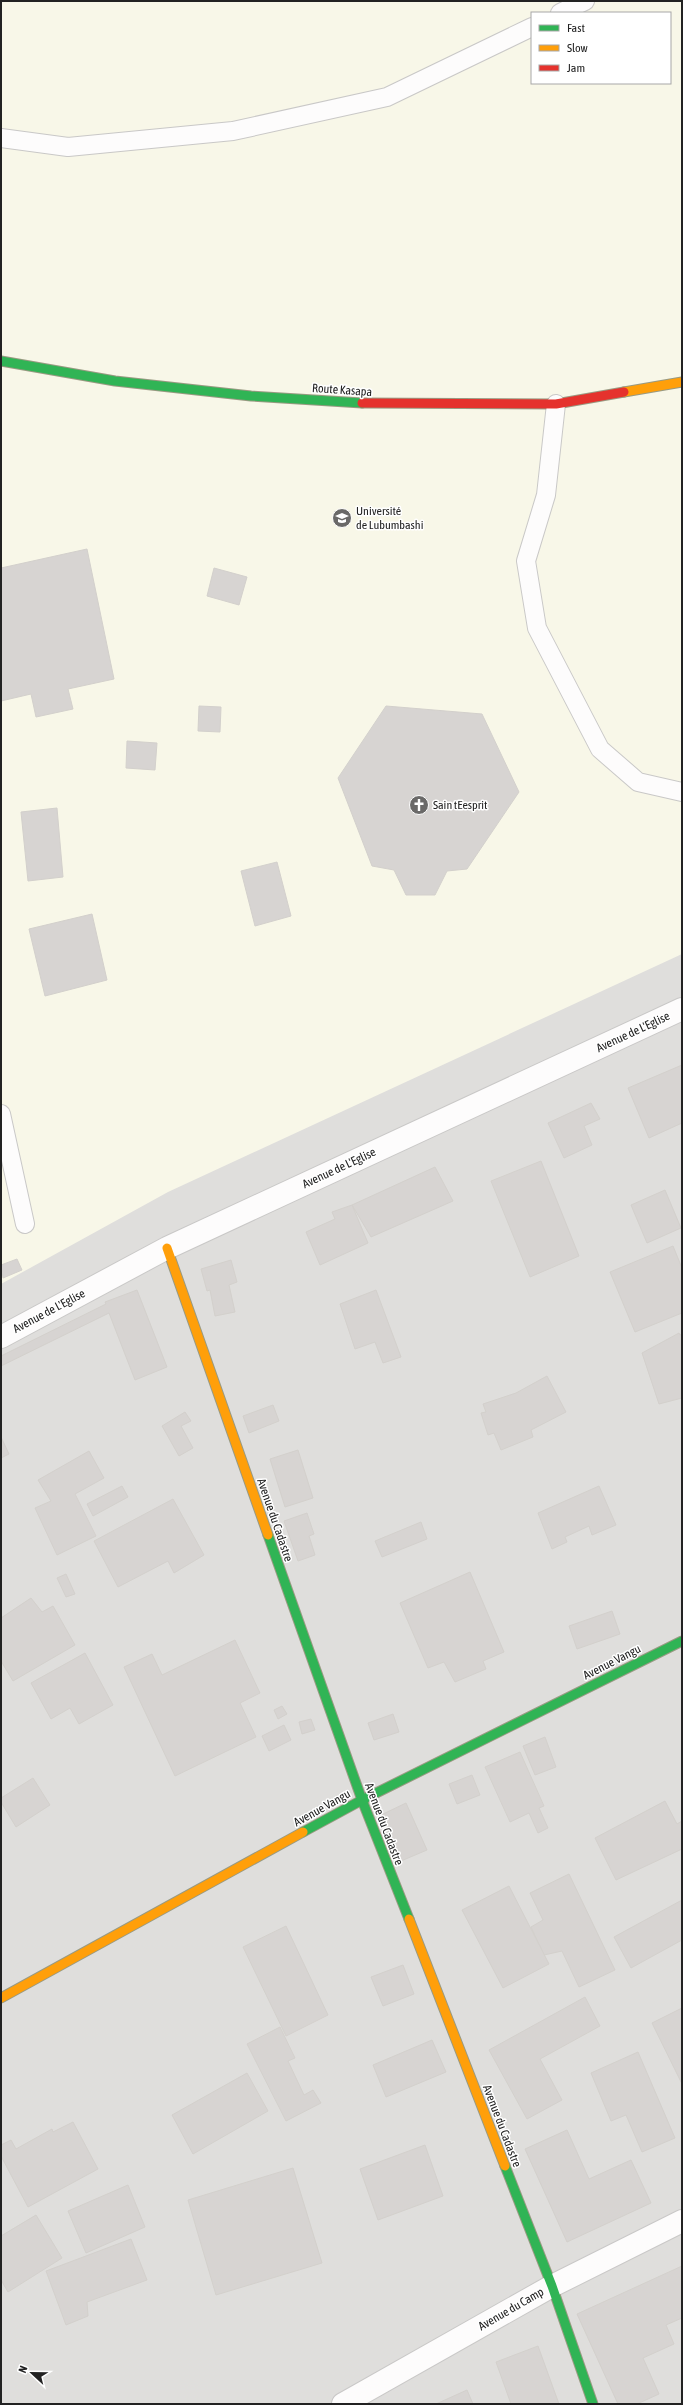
<svg xmlns="http://www.w3.org/2000/svg" width="683" height="2405" font-family="'Asap Condensed',sans-serif">
<style>
.residential{fill:#dfdedc;fill-rule:evenodd}
.education{fill:#f8f7e8;fill-rule:evenodd}
.building{fill:#d7d4d2;stroke:#d3d0cc}
.lines{fill:none;stroke-linecap:round;stroke-linejoin:round}
.lane-casing{stroke:#c9c8c7;stroke-width:20}
.street-casing{stroke:#c9c8c7;stroke-width:24}
.fast-casing{stroke:#999a82;stroke-width:11}
.slow-casing{stroke:#999a82;stroke-width:11}
.jam-casing{stroke:#999a82;stroke-width:11}
.lane{stroke:#fdfcfc;stroke-width:18}
.street{stroke:#fdfcfc;stroke-width:22}
.fast{stroke:#30b455;stroke-width:9}
.slow{stroke:#ff9f0a;stroke-width:9}
.jam{stroke:#e5322d;stroke-width:9}
.labels{text-anchor:middle;stroke-width:3;stroke-linejoin:round;paint-order:stroke}
.street-label{font-size:12px;fill:#222;stroke:#fff}
.poi-label{font-size:12px;fill:#222;stroke:#fff;text-anchor:start}
</style>
<rect width="100%" height="100%" fill="#f0eeeb"/>
<path class="residential" d="M1,1H682V2404H1ZM532,13H670V83H532Z"/>
<path class="education" d="M1,1H682V954L168,1192L1,1284ZM532,13H670V83H532Z"/>
<g class="building">
<path d="M87,549L114,679L68,689L73,709L36,717L31,694L1,701V568Z"/>
<path d="M214,568L247,577L239,605L207,596Z"/>
<path d="M199,706L221,707L220,732L198,731Z"/>
<path d="M386,706L482,714L519,792L467,869L447,871L435,895H406L394,870L372,866L338,778Z"/>
<path d="M127,741L157,743L155,770L126,768Z"/>
<path d="M57,808L63,877L28,881L21,812Z"/>
<path d="M277,862L291,916L255,926L241,871Z"/>
<path d="M92,914L107,980L45,996L29,929Z"/>
<path d="M682,1065V1123L649,1138L628,1088Z"/>
<path d="M591,1103L600,1119L584,1126L592,1145L564,1158L548,1123Z"/>
<path d="M541,1161L579,1256L530,1277L491,1181Z"/>
<path d="M435,1167L453,1201L371,1237L352,1205Z"/>
<path d="M665,1190L681,1228L647,1243L631,1205Z"/>
<path d="M352,1205L368,1243L320,1265L306,1232L335,1219L332,1212Z"/>
<path d="M673,1246L682,1268V1313L635,1332L610,1272Z"/>
<path d="M17,1259L22,1270L3,1278L1,1265Z"/>
<path d="M231,1260L237,1282L229,1285L235,1312L215,1316L210,1290L207,1291L201,1269Z"/>
<path d="M137,1290L167,1367L135,1380L109,1313L1,1366V1356L106,1304L105,1302Z"/>
<path d="M376,1290L401,1357L383,1363L375,1342L355,1349L340,1304Z"/>
<path d="M679,1333L680,1335L682,1334V1398L659,1404L642,1353Z"/>
<path d="M547,1376L566,1412L531,1430L533,1437L501,1450L494,1433L488,1435L481,1413L486,1412L483,1404L516,1393Z"/>
<path d="M273,1405L279,1421L249,1433L243,1416Z"/>
<path d="M185,1412L191,1421L181,1426L193,1448L179,1456L162,1426Z"/>
<path d="M1,1437L9,1454L1,1458Z"/>
<path d="M298,1450L313,1498L285,1507L270,1459Z"/>
<path d="M89,1451L104,1478L75,1494L96,1536L57,1555L35,1508L51,1501L38,1480Z"/>
<path d="M122,1486L128,1497L93,1516L87,1504Z"/>
<path d="M599,1486L616,1525L592,1535L589,1526L565,1537L567,1542L552,1549L538,1513Z"/>
<path d="M173,1499L204,1555L174,1573L168,1561L118,1587L94,1541Z"/>
<path d="M307,1513L314,1534L309,1536L315,1555L298,1561L284,1521Z"/>
<path d="M421,1522L427,1539L382,1557L375,1541Z"/>
<path d="M470,1572L504,1652L483,1661L486,1669L455,1682L444,1662L428,1668L400,1603Z"/>
<path d="M66,1574L75,1594L66,1597L57,1578Z"/>
<path d="M31,1598L42,1612L53,1606L75,1645L13,1681L1,1661V1618Z"/>
<path d="M612,1611L620,1634L577,1649L569,1626Z"/>
<path d="M235,1640L260,1693L240,1703L256,1737L175,1776L124,1667L152,1654L162,1675Z"/>
<path d="M85,1653L113,1705L79,1724L70,1708L51,1719L31,1683Z"/>
<path d="M282,1706L287,1714L278,1719L274,1710Z"/>
<path d="M393,1714L399,1732L374,1740L368,1723Z"/>
<path d="M311,1719L315,1730L302,1734L299,1722Z"/>
<path d="M284,1725L291,1740L269,1751L262,1736Z"/>
<path d="M545,1737L556,1767L535,1775L523,1746Z"/>
<path d="M520,1752L544,1806L539,1808L548,1828L538,1833L529,1813L510,1822L485,1767Z"/>
<path d="M472,1775L480,1795L457,1804L449,1784Z"/>
<path d="M33,1778L50,1805L16,1827L1,1802V1798Z"/>
<path d="M665,1801L677,1824L682,1821V1849L616,1880L595,1838Z"/>
<path d="M406,1803L427,1850L401,1861L381,1815Z"/>
<path d="M569,1874L615,1970L579,1987L562,1951L544,1955L531,1927L543,1920L530,1893Z"/>
<path d="M509,1886L549,1964L503,1988L462,1910Z"/>
<path d="M682,1900V1940L631,1968L614,1937Z"/>
<path d="M286,1926L328,2015L286,2036L243,1947Z"/>
<path d="M403,1965L414,1994L383,2006L371,1977Z"/>
<path d="M585,1997L600,2026L540,2059L562,2100L527,2119L489,2050Z"/>
<path d="M682,2008V2084L652,2023Z"/>
<path d="M280,2027L295,2058L288,2061L304,2095L313,2090L321,2103L286,2121L247,2044Z"/>
<path d="M432,2040L446,2072L386,2097L373,2065Z"/>
<path d="M638,2052L675,2138L642,2152L626,2115L611,2121L591,2073Z"/>
<path d="M247,2073L268,2111L193,2154L172,2115Z"/>
<path d="M73,2122L98,2169L28,2207L1,2156V2145L11,2140L16,2149L52,2129L53,2132Z"/>
<path d="M567,2130L589,2179L631,2160L651,2203L567,2242L525,2149Z"/>
<path d="M425,2145L443,2196L378,2220L360,2169Z"/>
<path d="M293,2168L322,2263L216,2295L188,2200Z"/>
<path d="M128,2185L145,2227L86,2253L68,2211Z"/>
<path d="M36,2215L62,2258L8,2292L1,2280V2236Z"/>
<path d="M131,2239L147,2280L87,2302L88,2316L66,2325L46,2271Z"/>
<path d="M682,2266V2318L666,2325L674,2344L643,2358L659,2394L637,2404H618L577,2314Z"/>
<path d="M538,2346L559,2404H511L496,2362Z"/>
<path d="M467,2390L473,2404H436Z"/>
</g>
<g class="lines">
<g class="lane-casing">
<g id="lane">
<path d="M560,13L585,1"/>
<path d="M1,138L68,147L233,131L387,97L532,27"/>
<path d="M556,404L546,495L526,561L537,628L600,749L638,782L682,792"/>
<path d="M1,1114L25,1224"/>
</g>
</g>
<g class="street-casing">
<g id="street">
<path d="M1,1337L167,1248L682,1009"/>
<path d="M343,2404L552,2286L682,2221"/>
</g>
</g>
<g class="fast-casing">
<g id="fast">
<path d="M1,361L115,381L251,396L362,403"/>
<path d="M268,1535L362,1800L409,1919"/>
<path d="M303,1832L362,1800L682,1641"/>
<path d="M505,2166L552,2286L593,2404"/>
</g>
</g>
<g class="slow-casing">
<g id="slow">
<path d="M624,392L682,382"/>
<path d="M167,1248L268,1535"/>
<path d="M409,1919L505,2166"/>
<path d="M1,1998L303,1832"/>
</g>
</g>
<g class="jam-casing">
<path id="jam" d="M362,403L556,404L624,392"/>
</g>
<use href="#lane" class="lane"/>
<use href="#street" class="street"/>
<use href="#fast" class="fast"/>
<use href="#slow" class="slow"/>
<use href="#jam" class="jam"/>
</g>
<defs>
<g id="university-disc" transform="scale(1)"><circle r="9.5" fill="#6a6968" stroke="#fff"/><path d="M0-5L7-2L0 1L-7-2ZM-4 1L0 2.5L4 1V4Q0 6-4 4Z" fill="#fff"/></g>
<g id="church-disc" transform="scale(1)"><circle r="9.5" fill="#6a6968" stroke="#fff"/><path d="M-1.2-6h2.4v3.5h3.3v2.4h-3.3V6h-2.4V-.1h-3.3v-2.4h3.3Z" fill="#fff"/></g>
</defs>
<g fill-rule="evenodd">
<use href="#university-disc" x="342" y="518"/>
<use href="#church-disc" x="419" y="805"/>
</g>
<g class="labels">
<g class="street-label">
<text transform="translate(342 390) rotate(4)" y="4">Route Kasapa</text>
<text transform="translate(633 1032) rotate(-25)" y="4">Avenue de L'Eglise</text>
<text transform="translate(339 1168) rotate(-25)" y="4">Avenue de L'Eglise</text>
<text transform="translate(49 1311) rotate(-28)" y="4">Avenue de L'Eglise</text>
<text transform="translate(275 1520) rotate(71)" y="4">Avenue du Cadastre</text>
<text transform="translate(612 1662) rotate(-27)" y="4">Avenue Vangu</text>
<text transform="translate(322 1808) rotate(-29)" y="4">Avenue Vangu</text>
<text transform="translate(384 1824) rotate(69)" y="4">Avenue du Cadastre</text>
<text transform="translate(502 2126) rotate(69)" y="4">Avenue du Cadastre</text>
<text transform="translate(511 2309) rotate(-30)" y="4">Avenue du Camp</text>
</g>
<g class="poi-label">
<text x="356" y="515">Université<tspan x="356" dy="14">de Lubumbashi</tspan></text>
<text x="433" y="809">Sain tEesprit</text>
</g>
</g>
<rect width="683" height="2405" fill="none" stroke="#222222" stroke-width="4"/>
<rect x="531" y="12" width="140" height="72" fill="#ffffff" stroke="#a7a7a7"/>
<rect x="539" y="25" width="20" height="6" fill="#30b455" stroke="#a7a7a7"/>
<text x="567" y="32" font-size="12" fill="#222222">Fast</text>
<rect x="539" y="45" width="20" height="6" fill="#ff9f0a" stroke="#a7a7a7"/>
<text x="567" y="52" font-size="12" fill="#222222">Slow</text>
<rect x="539" y="65" width="20" height="6" fill="#e5322d" stroke="#a7a7a7"/>
<text x="567" y="72" font-size="12" fill="#222222">Jam</text>
<g transform="translate(32 2373) rotate(292)" stroke="#ffffff" stroke-width="3" paint-order="stroke">
<path d="M0-3L7 15L0 10L-7 15Z" fill="#222222"/>
<text y="-6" font-size="11" font-weight="bold" text-anchor="middle" fill="#222222">N</text>
</g>
</svg>
